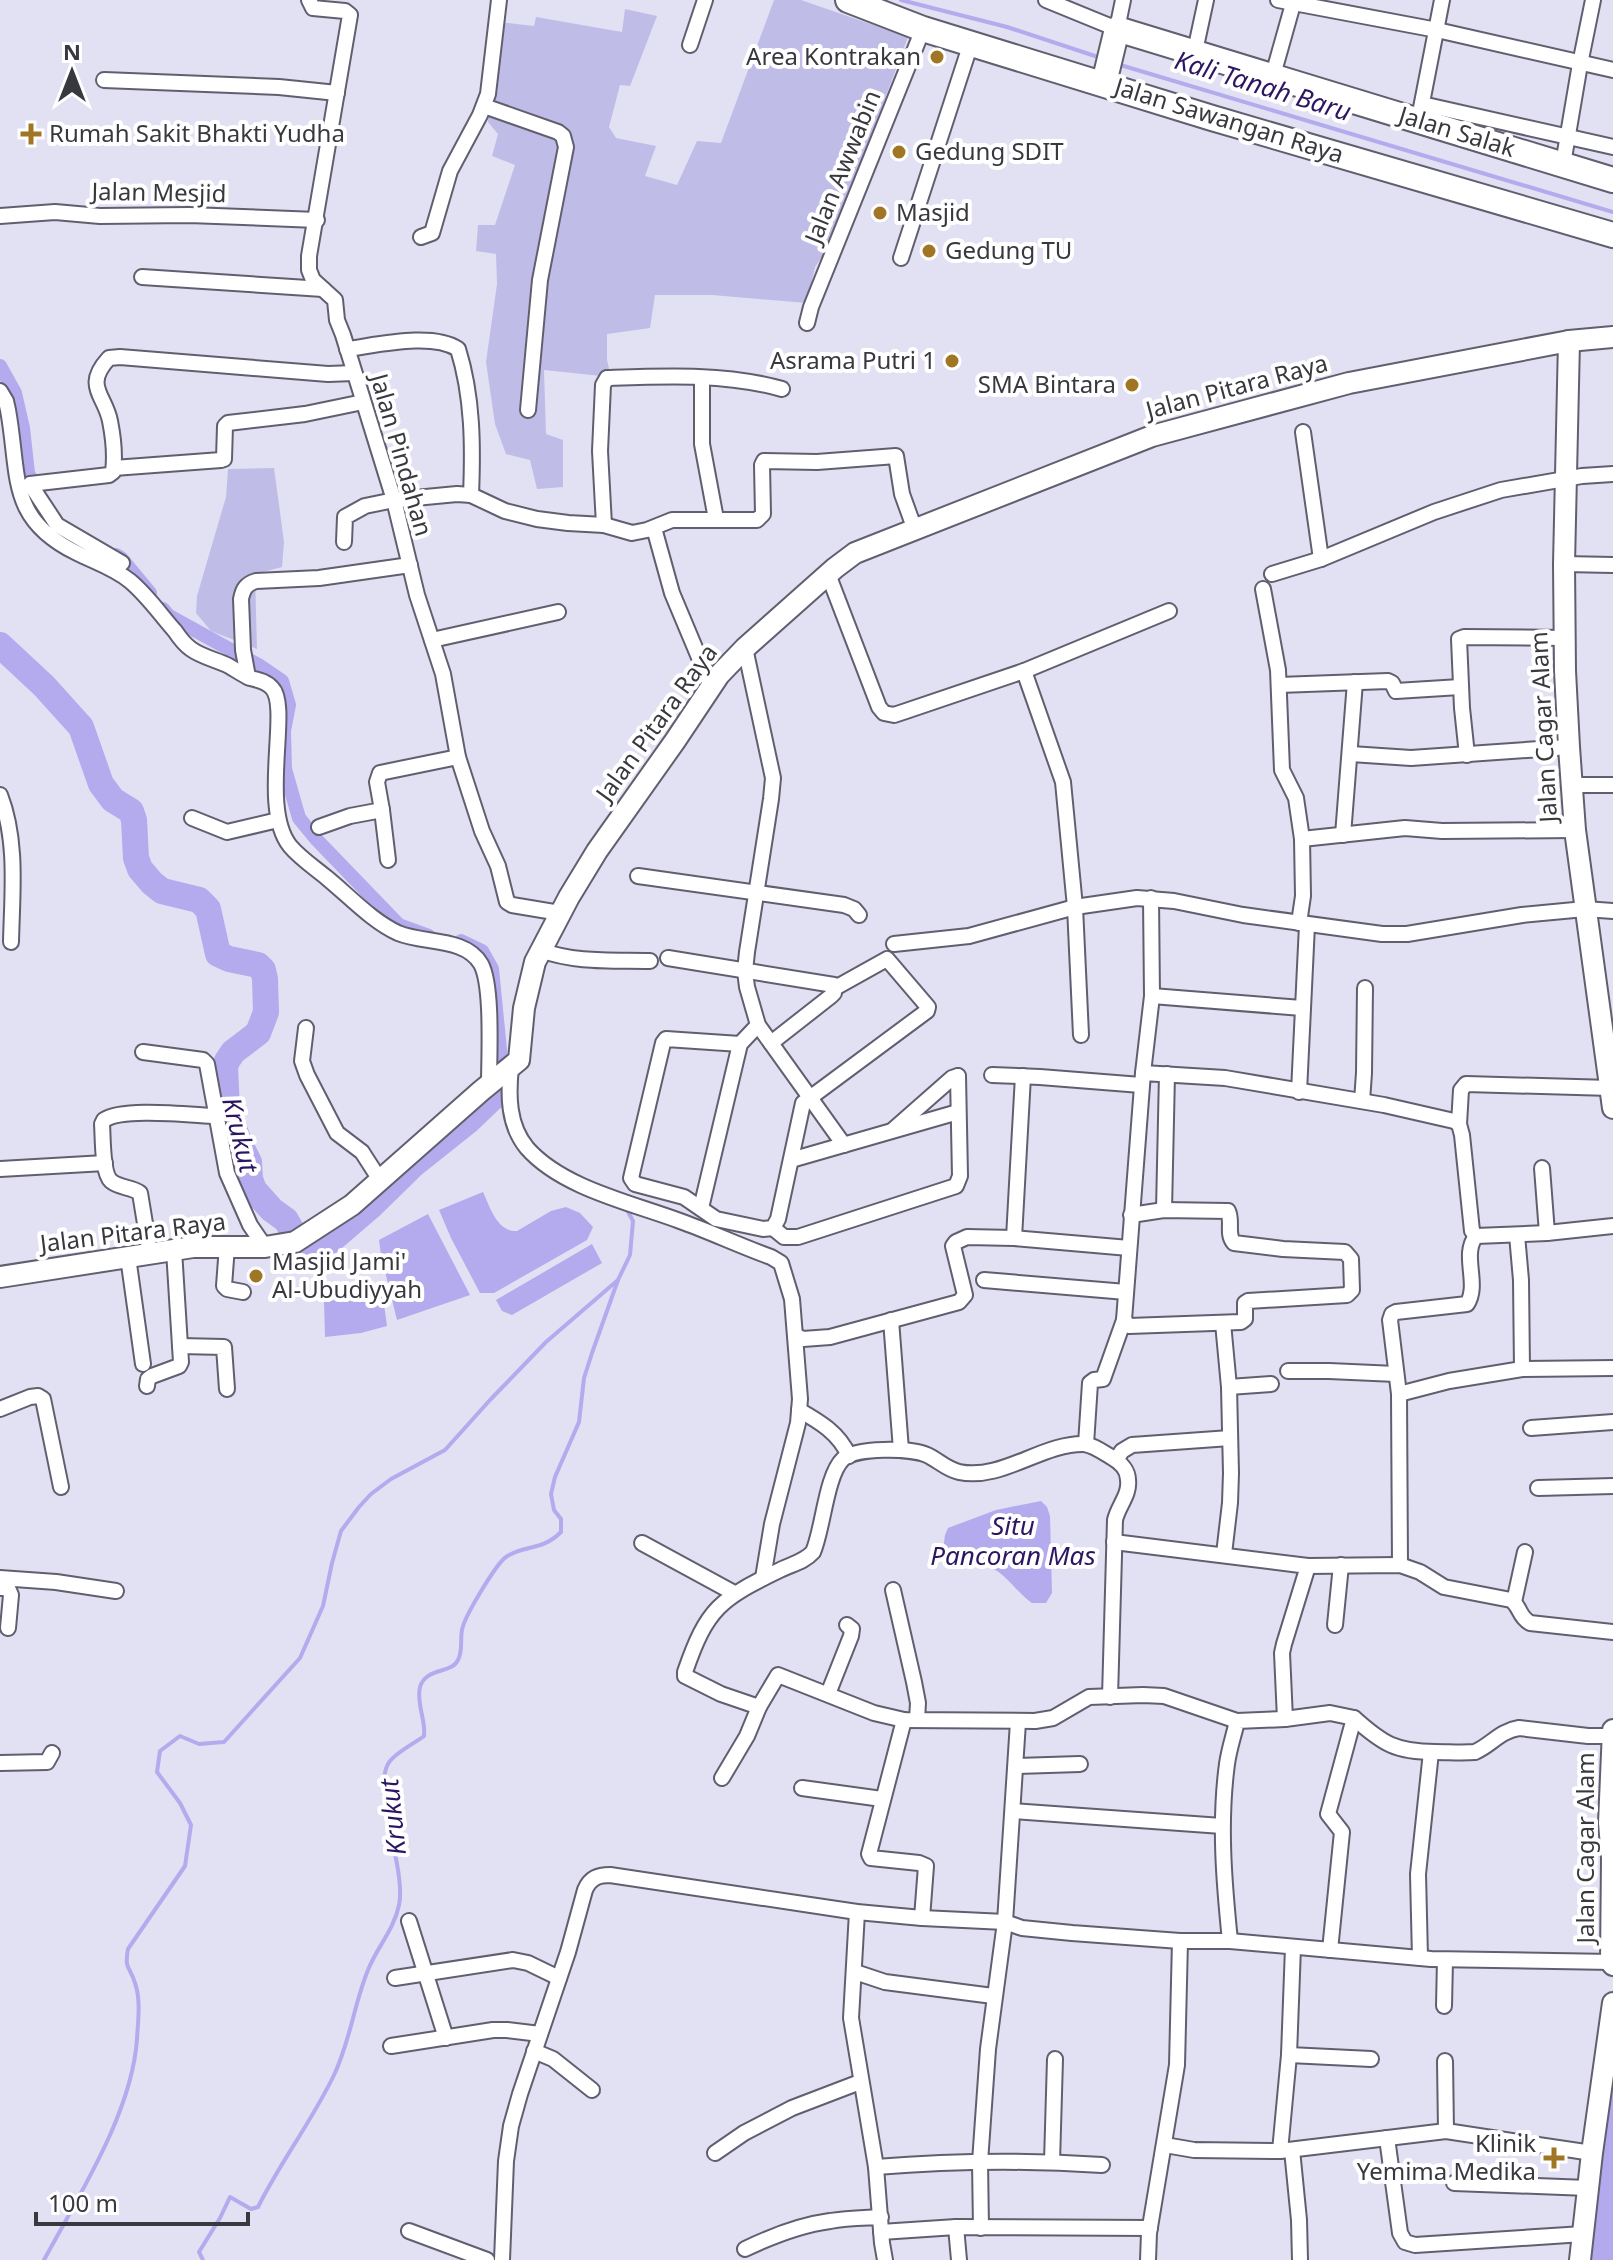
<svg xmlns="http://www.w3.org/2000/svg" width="1613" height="2260" font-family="'Noto Sans',sans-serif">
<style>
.green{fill:#c0bce8}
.forest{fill:#b2aaec}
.water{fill:#b3abed}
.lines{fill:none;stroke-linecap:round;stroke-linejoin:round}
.stream{stroke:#b3abed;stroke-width:4}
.canal{stroke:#b3abed;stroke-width:14}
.river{stroke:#b3abed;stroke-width:26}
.street-casing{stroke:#615f6f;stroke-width:18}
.secondary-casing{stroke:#615f6f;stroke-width:24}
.highway-casing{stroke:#615f6f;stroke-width:28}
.street{stroke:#fff;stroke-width:14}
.secondary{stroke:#fff;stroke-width:20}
.highway{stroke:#fff;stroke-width:24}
.poi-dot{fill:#a07625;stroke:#fff;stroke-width:3}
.labels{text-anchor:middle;stroke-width:8;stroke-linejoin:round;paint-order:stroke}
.poi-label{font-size:24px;fill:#38383f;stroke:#fff;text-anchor:start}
.street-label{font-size:24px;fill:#38383f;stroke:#fff}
.water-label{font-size:26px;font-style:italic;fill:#2c1661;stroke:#fff}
</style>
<rect width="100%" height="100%" fill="#e2e0f3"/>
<g class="green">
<path d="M774,0H801L908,37L830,245L815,267L807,303L712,295H655L650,328L607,334V360L611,377L544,370L546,434L563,440V487L537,489L530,460L506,454L495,424L486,362L497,284L496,254L476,251L478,225H495L515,165L492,156L498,134L488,122L499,22L534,26L536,17L622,32L625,9L657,16L630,86L620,85L609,127L616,138L656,146L645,176L677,185L697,141L721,143Z"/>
<path d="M274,468L284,542L282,567L255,574L257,649L211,631L196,613L197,596L226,497L228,469Z"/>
</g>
<path class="forest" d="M1613,2029V2260H1584Z"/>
<g class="water">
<path d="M483,1192C490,1207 497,1232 517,1231L551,1211L566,1207L580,1213L593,1227L587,1240L494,1293H480L451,1238L439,1210Z"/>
<path d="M428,1214L470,1295L397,1320L381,1255L379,1240Z"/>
<path d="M592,1244L602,1263L512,1315L502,1311L496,1300Z"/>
<path d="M383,1297L387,1326L361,1333L325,1337L324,1300Z"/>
<path d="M1041,1501L1047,1507L1050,1516L1052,1593L1046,1603H1032C1017,1593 1009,1577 992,1568C977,1561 956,1561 943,1550L945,1535L948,1528L996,1510Z"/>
</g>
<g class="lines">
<g class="stream">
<path d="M901,0L1007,27L1101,58"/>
<path d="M1117,64L1613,212"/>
<path d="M44,2260C79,2195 132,2113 137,2039C138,2021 141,2000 135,1983C130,1966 124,1970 128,1949L185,1866L191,1825L180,1803L157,1772L160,1751L180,1736L199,1744L224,1742L300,1658L323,1606L332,1563L341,1531L359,1507L371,1494L391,1479L445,1450L490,1400L546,1342L618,1280"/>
<path d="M203,2260L199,2252L220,2218L230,2197L251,2209L258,2207C281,2161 312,2121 334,2075C350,2042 354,2004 368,1970C377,1947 394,1930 399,1905C407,1870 370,1784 390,1761C397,1752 415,1743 424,1736C426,1720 416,1703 420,1687C426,1667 452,1674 458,1660C463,1651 460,1640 462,1630C464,1617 496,1564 506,1557C525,1544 541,1552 561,1532V1519L554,1510L551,1494L555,1477L579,1422L584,1378L592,1353L618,1280L630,1255L633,1221L626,1208"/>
</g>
<g class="canal">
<path d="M0,366L15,393L23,428L28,473L39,494"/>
<path d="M116,555L121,558L150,593"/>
<path d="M163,609L169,616L260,666L282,681L289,705L284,731L285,769L299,818L317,840L399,925L429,936"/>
<path d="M461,941L482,951L492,969L503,1080"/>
</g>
<path class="river" d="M0,645L44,686L81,727L101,784L113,800L131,811L134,820L136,858L140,869L152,883L162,891L199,900L208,909L218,954L229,959L258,965L263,970L265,979L266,1012L258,1033L233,1052L227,1061L225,1068L227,1109L239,1142L249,1162L250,1179L254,1190L272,1210L286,1220L295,1236L308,1250L328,1243L370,1207L414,1164L468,1121L492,1098L504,1091"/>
<g class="street-casing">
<g id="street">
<path d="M309,0L313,8L345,11L350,15L309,256V270L313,280L335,300L337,320L343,335L394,500L417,595L443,674L458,757L482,831L498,866L507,902L512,905L560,913"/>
<path d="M1046,0L1117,29L1123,0"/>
<path d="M1278,0L1437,30L1613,70"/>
<path d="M690,45L705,0"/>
<path d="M1195,51L1206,0"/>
<path d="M1273,75L1293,4"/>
<path d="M104,80L279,87L337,93"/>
<path d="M1422,104L1613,147"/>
<path d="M484,106L558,132L563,136L566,147L540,280L528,410"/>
<path d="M1420,113L1442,0"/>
<path d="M1563,164L1580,64L1593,0"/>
<path d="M0,216L55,212L100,216L189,215L317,220"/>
<path d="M421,237L432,233L450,171L480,115L488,94L499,0"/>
<path d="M901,258L971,43"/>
<path d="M142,277L323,289"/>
<path d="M807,323L811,307L923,29"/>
<path d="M347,349C378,345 432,332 458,349C473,397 473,447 471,495"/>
<path d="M702,378V444L716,519"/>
<path d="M0,391L6,401L8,410C20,476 7,519 77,553C95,562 114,568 130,581C147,595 160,614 175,631C179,637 184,644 191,649C202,657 217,660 229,666C236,670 243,675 250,678C258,680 266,681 272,688C291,707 259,807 290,846C300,858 315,868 327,878C349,896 372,921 398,933C424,944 465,937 481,964C493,986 489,1057 489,1084"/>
<path d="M1303,432L1321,559"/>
<path d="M114,468L221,460L224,459L225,426L228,423L305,414L363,402"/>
<path d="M604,525L600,451L603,385L607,378C664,376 726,373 782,389"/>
<path d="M654,528L672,593L711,686"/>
<path d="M344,542L345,517L365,506L394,500L457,494L471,495L505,511L537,519L568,523L604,525L632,533L647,530L672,520H757L763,514L762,465L764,461L817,462L896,456L902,494L915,530"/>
<path d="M122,563L57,525L30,484L109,475L113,472C115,457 113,436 110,421C105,395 83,386 109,358L120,357L328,374L354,373"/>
<path d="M1564,564L1613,565"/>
<path d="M828,574L879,707L884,713L894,715L906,711L1024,671"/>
<path d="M1272,574L1321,559L1434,512L1501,490L1582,476L1613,474"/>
<path d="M1263,589L1278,670L1282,770L1296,798L1302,839L1303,896L1299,923"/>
<path d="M432,640L558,612"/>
<path d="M745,648L773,778L771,799L747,952L745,971L747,987L758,1025L844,1145"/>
<path d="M248,677L243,650L241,599C243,589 246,584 256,581L319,578L410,565"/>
<path d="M1279,685L1388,681L1392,683L1396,691L1460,687"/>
<path d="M1351,754L1411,758L1569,747"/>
<path d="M1467,755L1462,708L1459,639L1464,637L1565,638"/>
<path d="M1572,785H1613"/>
<path d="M0,795C18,841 12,894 11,942"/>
<path d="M382,810L388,860"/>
<path d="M192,818L227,832L278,820"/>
<path d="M319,827L350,816L382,810L377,782L380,773L458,757"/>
<path d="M1343,835L1355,682"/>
<path d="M1302,839L1405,828L1442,831L1575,830"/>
<path d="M638,876L844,905L854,909L859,915"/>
<path d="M894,944L969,936L1075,907L1137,898L1174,901L1243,915L1382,934H1407L1522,915L1585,909L1613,911"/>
<path d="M541,950C574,963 614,960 650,961"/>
<path d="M668,958L834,985V993L831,996L771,1043"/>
<path d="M1152,996L1302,1008"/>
<path d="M306,1028L302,1061L307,1075L337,1133L362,1152L380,1180"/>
<path d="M1081,1035L1075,907L1063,782L1024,671L1169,611"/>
<path d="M740,1044L666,1039L663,1043L631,1178L635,1184L684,1197L716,1219L763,1229L773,1228L778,1219L803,1103L927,1011L928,1007L887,959L835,988"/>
<path d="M143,1052L203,1060L207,1064L227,1173L250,1225L265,1247"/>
<path d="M511,1067C508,1095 508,1125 527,1148C562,1188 632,1203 680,1221C711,1232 740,1246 771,1257L781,1263L792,1299L800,1399L798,1423L772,1524L763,1578"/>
<path d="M1143,1073L1152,996L1151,898"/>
<path d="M992,1075L1040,1077L1141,1085"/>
<path d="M1299,1092L1307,925"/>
<path d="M1362,1101L1364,1073L1365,988"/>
<path d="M1459,1124L1461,1090L1466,1084L1611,1088"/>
<path d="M894,1129L952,1078L958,1076"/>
<path d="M791,1160L958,1112"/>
<path d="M1542,1168L1547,1233"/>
<path d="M0,1169L105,1163"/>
<path d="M701,1208L740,1044L758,1025"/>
<path d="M1164,1210L1167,1074"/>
<path d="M773,1228L784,1237H798L956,1186L960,1176L958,1076"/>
<path d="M1517,1235L1521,1280L1522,1369"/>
<path d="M1014,1238L1023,1076"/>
<path d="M227,1246L224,1286L227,1289L243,1292"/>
<path d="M150,1254L140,1193C132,1187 119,1188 111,1181C102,1173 103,1137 102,1124L104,1120C122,1107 191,1115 216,1116"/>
<path d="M128,1257L143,1364"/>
<path d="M984,1280L1126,1292"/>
<path d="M891,1320L901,1450"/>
<path d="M1124,1320L1129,1326L1241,1322L1245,1319V1303L1248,1301L1347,1295L1352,1290L1351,1259L1345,1252L1283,1249L1234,1243C1226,1234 1233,1222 1228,1211L1164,1210L1131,1215"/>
<path d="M1223,1323L1229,1387L1231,1473L1230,1503L1224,1554"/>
<path d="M796,1336L803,1339L830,1337L959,1302L965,1295L953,1246L956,1242L967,1237L1014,1238L1129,1248"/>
<path d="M180,1346L224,1347L227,1389"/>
<path d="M1288,1371H1329L1396,1374"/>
<path d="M147,1386L148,1379L152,1376L179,1366L181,1362L174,1250"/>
<path d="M1229,1387L1271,1384"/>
<path d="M1399,1394L1449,1381L1522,1369L1613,1368"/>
<path d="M0,1409L30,1397L38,1396L43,1399L61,1487"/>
<path d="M799,1410C820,1422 839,1433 849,1456"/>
<path d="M1531,1428L1613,1422"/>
<path d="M1086,1444L1090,1383L1094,1380L1103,1379L1124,1320L1143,1073L1225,1078L1384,1105L1454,1121L1459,1124L1462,1135L1472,1231L1476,1236L1547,1233L1613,1226"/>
<path d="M1116,1460L1122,1451L1132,1445L1230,1438"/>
<path d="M1538,1488L1613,1486"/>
<path d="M1114,1542L1308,1566L1400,1565L1420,1572L1444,1587L1511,1600C1521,1607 1518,1616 1530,1623L1613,1632"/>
<path d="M642,1543L734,1593"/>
<path d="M1400,1565L1399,1394L1390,1320L1392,1314L1396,1312L1467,1304C1480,1284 1461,1255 1476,1236"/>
<path d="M0,1578L56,1582L116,1591"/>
<path d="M0,1588H8L11,1595L8,1628"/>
<path d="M893,1590L914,1682L918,1703L917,1719"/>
<path d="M1514,1602L1525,1552"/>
<path d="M1335,1625L1341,1565"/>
<path d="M828,1694L851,1636L852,1629L847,1625"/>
<path d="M759,1707L721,1694L685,1676V1672C707,1608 720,1599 780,1570C792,1564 804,1562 813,1552C823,1530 826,1475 843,1459C856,1447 911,1448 927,1455C938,1460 946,1469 959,1472C1002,1481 1042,1443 1084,1444C1093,1445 1103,1452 1111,1457C1120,1462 1128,1470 1128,1480C1130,1495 1118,1506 1115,1520L1110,1697"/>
<path d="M1354,1718C1383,1744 1396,1752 1435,1752C1449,1752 1462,1753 1475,1752C1491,1745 1500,1731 1519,1728L1588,1736H1612"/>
<path d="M1285,1719L1282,1653L1284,1644L1308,1566"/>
<path d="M904,1720L869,1854L871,1858L919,1863L926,1866L922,1918"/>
<path d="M0,1763L47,1762L52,1753"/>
<path d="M1017,1766L1080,1764"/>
<path d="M722,1778L747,1736L759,1707L778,1675L874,1713L904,1720L1035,1721L1053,1718L1089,1697L1143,1695L1164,1696L1237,1721"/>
<path d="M802,1788L882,1799"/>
<path d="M1013,1811L1222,1826"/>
<path d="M857,1912L851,2018L876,2167L882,2243L885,2260"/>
<path d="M409,1921L446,2038"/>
<path d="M1230,1941C1224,1882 1219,1823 1227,1764C1229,1749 1234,1735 1237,1721L1285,1719L1330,1713L1354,1718L1328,1814L1342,1832L1330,1950"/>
<path d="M1420,1958L1418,1874L1431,1752"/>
<path d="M855,1972L885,1982L993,1996"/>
<path d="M395,1978L513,1960L528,1963L559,1978"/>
<path d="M1444,2006L1445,1960"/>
<path d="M391,2046L493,2030H507L540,2034"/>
<path d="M534,2051L553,2059L592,2090"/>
<path d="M1289,2055L1371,2059"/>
<path d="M1445,2061L1446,2131"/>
<path d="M1387,2138L1400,2233L1405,2242L1415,2245L1583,2234"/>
<path d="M1165,2145L1194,2150L1280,2151L1446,2131L1592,2153"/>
<path d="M1292,2150L1299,2220L1300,2260"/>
<path d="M1280,2151L1289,2055L1293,1947"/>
<path d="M715,2153L744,2133L792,2108L860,2082"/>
<path d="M1052,2162L1055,2059"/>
<path d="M876,2167C951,2161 1026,2160 1102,2165"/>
<path d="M1454,2183L1588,2188"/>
<path d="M956,2227L959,2260"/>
<path d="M981,2228L980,2162L988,2049L1005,1922L1018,1722"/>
<path d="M409,2231L487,2260"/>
<path d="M881,2232L956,2227L1150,2228"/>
<path d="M745,2249C772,2236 800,2225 830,2221C847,2218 864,2218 881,2217"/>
<path d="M502,2260L506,2161L511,2126L520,2094L568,1952L585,1890C590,1878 598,1875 610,1875L857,1912L922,1918L1005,1922L1022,1928L1072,1933L1180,1941H1230L1431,1959L1613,1962"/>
<path d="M1148,2260L1149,2233L1177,2065L1180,1941"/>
</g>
</g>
<g class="secondary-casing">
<g id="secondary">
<path d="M1569,341L1564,564L1565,671L1569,747L1575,830L1613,1108"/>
<path d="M0,1277L193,1247H265L295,1242L352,1205L481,1091L519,1060L524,1008L535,962L569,897L597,851L675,741L719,675L745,648L835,568L855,553L1152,436L1349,383L1569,341L1613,337"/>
<path d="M1613,1730L1609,1823L1612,1858L1611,1962L1613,1965"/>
<path d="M1580,2260L1592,2153L1613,2003"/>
</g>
</g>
<g class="highway-casing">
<g id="highway">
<path d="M848,0L923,29L1212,118L1613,235"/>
<path d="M1104,83L1117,29L1613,180"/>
</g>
</g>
<use href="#street" class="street"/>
<use href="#secondary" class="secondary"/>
<use href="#highway" class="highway"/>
</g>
<g class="poi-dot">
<circle cx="937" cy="57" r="8"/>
<path d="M27 122h8v8h8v8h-8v8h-8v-8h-8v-8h8z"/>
<circle cx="899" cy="152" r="8"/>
<circle cx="880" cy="213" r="8"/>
<circle cx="929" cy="251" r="8"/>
<circle cx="952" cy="361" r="8"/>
<circle cx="1132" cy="385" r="8"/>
<circle cx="256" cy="1276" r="8"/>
<path d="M1550 2146h8v8h8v8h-8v8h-8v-8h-8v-8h8z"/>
</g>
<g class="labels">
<g class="poi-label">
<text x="921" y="65" text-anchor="end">Area Kontrakan</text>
<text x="49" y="142">Rumah Sakit Bhakti Yudha</text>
<text x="915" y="160">Gedung SDIT</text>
<text x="896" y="221">Masjid</text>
<text x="945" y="259">Gedung TU</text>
<text x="936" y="369" text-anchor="end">Asrama Putri 1</text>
<text x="1116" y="393" text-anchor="end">SMA Bintara</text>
<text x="272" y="1270">Masjid Jami'<tspan x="272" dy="28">Al-Ubudiyyah</tspan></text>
<text x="1536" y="2152" text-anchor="end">Klinik<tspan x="1536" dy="28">Yemima Medika</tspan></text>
</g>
<g class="street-label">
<text transform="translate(1229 121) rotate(17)" y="8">Jalan Sawangan Raya</text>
<text transform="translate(1457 132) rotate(17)" y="8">Jalan Salak</text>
<text transform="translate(843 167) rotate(-68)" y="8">Jalan Awwabin</text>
<text transform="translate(159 193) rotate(1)" y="8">Jalan Mesjid</text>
<text transform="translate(1237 387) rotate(-15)" y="8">Jalan Pitara Raya</text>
<text transform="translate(401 455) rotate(74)" y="8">Jalan Pindahan</text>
<text transform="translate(657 723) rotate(-54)" y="8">Jalan Pitara Raya</text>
<text transform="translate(1544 727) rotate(-93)" y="8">Jalan Cagar Alam</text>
<text transform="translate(133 1233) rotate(-7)" y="8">Jalan Pitara Raya</text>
<text transform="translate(1586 1848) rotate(-90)" y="8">Jalan Cagar Alam</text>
</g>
<g class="water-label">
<text transform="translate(1263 86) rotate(17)" y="9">Kali Tanah Baru</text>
<text transform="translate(240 1135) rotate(76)" y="9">Krukut</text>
<text x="1013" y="1535">Situ<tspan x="1013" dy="30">Pancoran Mas</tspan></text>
<text transform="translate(393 1817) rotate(-96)" y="9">Krukut</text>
</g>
</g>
<g transform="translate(72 72)" stroke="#ffffff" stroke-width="6" paint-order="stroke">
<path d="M0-6L14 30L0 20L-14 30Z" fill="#38383f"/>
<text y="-12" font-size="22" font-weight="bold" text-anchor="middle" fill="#38383f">N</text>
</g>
<path d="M36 2212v12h212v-12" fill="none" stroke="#38383f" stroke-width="4"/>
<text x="48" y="2212" font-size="24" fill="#38383f" stroke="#ffffff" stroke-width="6" paint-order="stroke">100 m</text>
</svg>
